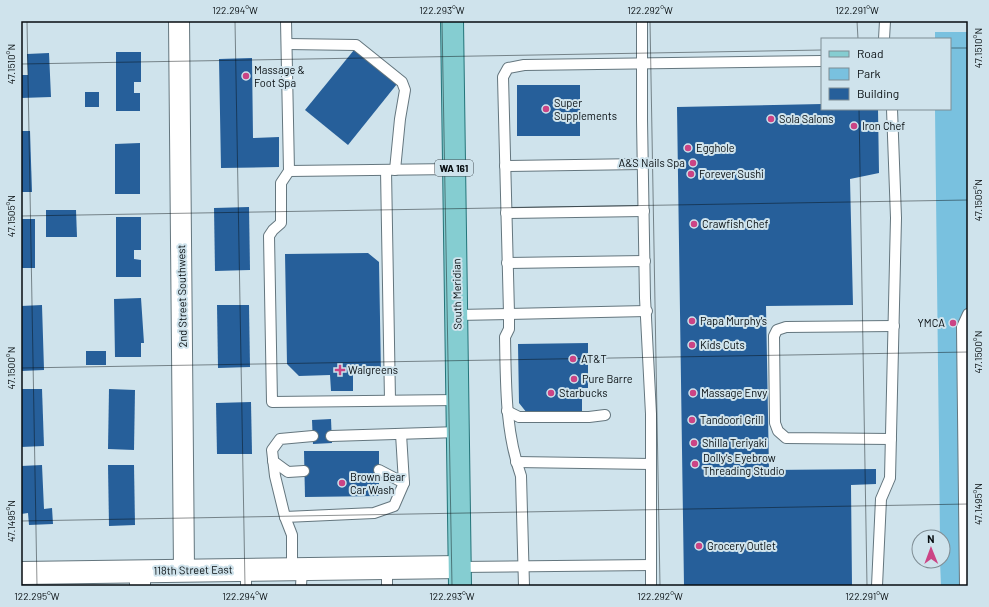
<svg xmlns="http://www.w3.org/2000/svg" width="989" height="607" font-family="Barlow,sans-serif">
<style>
.green{fill:#79c1df}
.building{fill:#265f9a}
.lines{fill:none;stroke-linecap:round;stroke-linejoin:round}
.service-casing{stroke:#64767e;stroke-width:12}
.minor-casing{stroke:#64767e;stroke-width:22}
.tertiary-casing{stroke:#64767e;stroke-width:24}
.primary-casing{stroke:#247479;stroke-width:24}
.service{stroke:#fff;stroke-width:10}
.minor{stroke:#fff;stroke-width:20}
.tertiary{stroke:#fff;stroke-width:22}
.primary{stroke:#85cdd1;stroke-width:22}
.ticks{fill:none;stroke:#070d10;stroke-width:1;stroke-opacity:0.45}
.poi-dot{fill:#cb4485;stroke:#cfe3ec;stroke-width:1.5}
.labels{text-anchor:middle;stroke-width:4;stroke-linejoin:round;paint-order:stroke}
.shield{fill:#cfe3ec;stroke:#434d52;stroke-width:1}
.shield-label{font-size:10px;font-weight:bold;fill:#070d10}
.poi-label{font-size:11px;fill:#070d10;stroke:#cfe3ec;text-anchor:start}
.street-label{font-size:11px;fill:#070d10;stroke:#cfe3ec}
.neatline{fill:none;stroke:#070d10;stroke-width:1.5}
.ticks-label{font-size:10px;text-anchor:middle;fill:#070d10}
</style>
<rect width="100%" height="100%" fill="#cfe3ec"/>
<path class="green" d="M935,32H968V586H941L940,561H943V537H940L935,109H950V39H935Z"/>
<g class="building">
<path d="M354,50L397,84L348,145L305,110Z"/>
<path d="M116,52H141V82H134V93H140V111H116Z"/>
<path d="M49,53L51,97L21,98V75H28L27,54Z"/>
<path d="M252,58L253,138L279,137V167L221,168L219,59Z"/>
<rect x="517" y="85" width="63" height="51"/>
<rect x="85" y="92" width="14" height="15"/>
<path d="M822,104V109H878L879,173L850,179L853,305L766,306L769,470L876,469V484L851,485L852,586H684L677,107Z"/>
<path d="M21,131H30L32,192H21Z"/>
<path d="M140,143V194H115V144Z"/>
<path d="M249,207L250,270L215,271L214,208Z"/>
<path d="M46,210H76L77,237H46Z"/>
<path d="M116,217H141V250H134V259L141,260V277H116Z"/>
<rect x="21" y="219" width="14" height="49"/>
<path d="M368,253L379,262L381,374L353,375V391H331L330,375L299,376L287,364L285,254Z"/>
<path d="M141,298L144,343H141V357H115L114,299Z"/>
<path d="M42,305L44,370L21,371V306Z"/>
<path d="M217,305H249L250,367L218,368Z"/>
<path d="M588,343V388H582V412L527,413L519,403L518,344Z"/>
<rect x="86" y="351" width="20" height="14"/>
<path d="M21,389H42L44,446L21,447Z"/>
<path d="M109,389L135,390L134,450L108,449Z"/>
<path d="M251,402L252,454H217L216,403Z"/>
<path d="M331,419L332,443L313,444L312,420Z"/>
<path d="M304,451H379V496L305,497Z"/>
<path d="M42,465L44,509L52,508L53,524L29,525L28,513L21,514V466Z"/>
<path d="M108,465H134L135,525L109,526Z"/>
</g>
<g class="lines">
<g class="service-casing">
<g id="service">
<path d="M286,21L289,171L281,183V223L273,230L269,236L272,402L458,400"/>
<path d="M642,21V120L645,298L651,414V586"/>
<path d="M884,39L885,21"/>
<path d="M287,44L356,45L402,82L405,90L400,119L395,170"/>
<path d="M505,166L642,164"/>
<path d="M386,170L390,400"/>
<path d="M289,171L454,169"/>
<path d="M506,213L644,211"/>
<path d="M507,263L645,261"/>
<path d="M457,315L647,311"/>
<path d="M507,411L519,417H589L605,415"/>
<path d="M331,436L459,432"/>
<path d="M891,439L786,438L778,431L775,423L774,336L777,330L786,327L894,326"/>
<path d="M273,461L288,472L304,471"/>
<path d="M516,462L651,464"/>
<path d="M379,470L404,483"/>
<path d="M285,517L374,513L394,506L404,483L401,434"/>
<path d="M387,567V586"/>
<path d="M460,567L651,565"/>
<path d="M292,569V535L285,517L275,476L272,450L280,439L313,436"/>
<path d="M246,570V586"/>
<path d="M301,586L302,569"/>
<path d="M524,586L521,476C505,431 506,384 505,337L509,329V313L503,77L508,68L524,65L822,61"/>
<path d="M877,586L881,499L890,478L896,218L892,109"/>
<path d="M965,586L962,327L968,314"/>
</g>
</g>
<g class="minor-casing">
<g id="minor">
<path d="M179,21L184,570"/>
<path d="M140,571V586"/>
</g>
</g>
<g class="tertiary-casing">
<path id="tertiary" d="M21,573L460,567"/>
</g>
<g class="primary-casing">
<path id="primary" d="M452,21L460,586"/>
</g>
<use href="#service" class="service"/>
<use href="#minor" class="minor"/>
<use href="#tertiary" class="tertiary"/>
<use href="#primary" class="primary"/>
</g>
<path class="ticks" d="M27,21L37,586M235,21L245,586M442,21L452,586M650,21L660,586M857,21L858,39M950,48H968M21,64L822,50M859,109L867,586M21,216L968,200M21,368L968,352M21,521L968,504"/>
<g class="poi-dot">
<circle cx="246" cy="76" r="4"/>
<circle cx="546" cy="109" r="4"/>
<circle cx="771" cy="119" r="4"/>
<circle cx="854" cy="126" r="4"/>
<circle cx="688" cy="148" r="4"/>
<circle cx="693" cy="163" r="4"/>
<circle cx="691" cy="174" r="4"/>
<circle cx="694" cy="224" r="4"/>
<circle cx="692" cy="321" r="4"/>
<circle cx="953" cy="323" r="4"/>
<circle cx="692" cy="345" r="4"/>
<circle cx="573" cy="359" r="4"/>
<path d="M338 364h4v4h4v4h-4v4h-4v-4h-4v-4h4z"/>
<circle cx="574" cy="379" r="4"/>
<circle cx="551" cy="393" r="4"/>
<circle cx="693" cy="393" r="4"/>
<circle cx="692" cy="420" r="4"/>
<circle cx="694" cy="443" r="4"/>
<circle cx="695" cy="464" r="4"/>
<circle cx="342" cy="483" r="4"/>
<circle cx="699" cy="546" r="4"/>
</g>
<g class="labels">
<rect class="shield" x="435" y="160" width="38" height="16" rx="3"/>
<g class="shield-label">
<text x="454" y="172">WA 161</text>
</g>
<g class="poi-label">
<text x="254" y="74">Massage &amp;<tspan x="254" dy="13">Foot Spa</tspan></text>
<text x="554" y="107">Super<tspan x="554" dy="13">Supplements</tspan></text>
<text x="779" y="123">Sola Salons</text>
<text x="862" y="130">Iron Chef</text>
<text x="696" y="152">Egghole</text>
<text x="685" y="167" text-anchor="end">A&amp;S Nails Spa</text>
<text x="699" y="178">Forever Sushi</text>
<text x="702" y="228">Crawfish Chef</text>
<text x="700" y="325">Papa Murphy's</text>
<text x="945" y="327" text-anchor="end">YMCA</text>
<text x="700" y="349">Kids Cuts</text>
<text x="581" y="363">AT&amp;T</text>
<text x="348" y="374">Walgreens</text>
<text x="582" y="383">Pure Barre</text>
<text x="559" y="397">Starbucks</text>
<text x="701" y="397">Massage Envy</text>
<text x="700" y="424">Tandoori Grill</text>
<text x="702" y="447">Shilla Teriyaki</text>
<text x="703" y="462">Dolly's Eyebrow<tspan x="703" dy="13">Threading Studio</tspan></text>
<text x="350" y="481">Brown Bear<tspan x="350" dy="13">Car Wash</tspan></text>
<text x="707" y="550">Grocery Outlet</text>
</g>
<g class="street-label">
<text transform="translate(457 294) rotate(-91)" y="4">South Meridian</text>
<text transform="translate(182 296) rotate(-91)" y="4">2nd Street Southwest</text>
<text transform="translate(193 570) rotate(-1)" y="4">118th Street East</text>
</g>
</g>
<rect width="989" height="607" fill="none" stroke="#cfe3ec" stroke-width="44"/>
<rect x="821" y="38" width="130" height="72" fill="#cfe3ec" stroke="#7f8d94"/>
<rect x="829" y="51" width="20" height="6" fill="#85cdd1" stroke="#7f8d94"/>
<text x="857" y="58" font-size="12" fill="#070d10">Road</text>
<rect x="829" y="68" width="20" height="12" fill="#79c1df" stroke="#7f8d94"/>
<text x="857" y="78" font-size="12" fill="#070d10">Park</text>
<rect x="829" y="88" width="20" height="12" fill="#265f9a" stroke="#7f8d94"/>
<text x="857" y="98" font-size="12" fill="#070d10">Building</text>
<g transform="translate(931 549) rotate(359)"><circle r="19" fill="#cfe3ec" stroke="#7f8d94"/>
<path d="M0-3L7 15L0 10L-7 15Z" fill="#cb4485"/>
<text y="-6" font-size="11" font-weight="bold" text-anchor="middle" fill="#070d10">N</text>
</g>
<rect x="22" y="22" width="945" height="563" class="neatline"/>
<g class="ticks-label">
<text x="235" y="14">122.294°W</text>
<text x="442" y="14">122.293°W</text>
<text x="650" y="14">122.292°W</text>
<text x="857" y="14">122.291°W</text>
<text transform="translate(978 48) rotate(-90)" y="4">47.1510°N</text>
<text transform="translate(11 64) rotate(-90)" y="4">47.1510°N</text>
<text transform="translate(978 200) rotate(-90)" y="4">47.1505°N</text>
<text transform="translate(11 216) rotate(-90)" y="4">47.1505°N</text>
<text transform="translate(978 352) rotate(-90)" y="4">47.1500°N</text>
<text transform="translate(11 368) rotate(-90)" y="4">47.1500°N</text>
<text transform="translate(978 504) rotate(-90)" y="4">47.1495°N</text>
<text transform="translate(11 521) rotate(-90)" y="4">47.1495°N</text>
<text x="37" y="600">122.295°W</text>
<text x="245" y="600">122.294°W</text>
<text x="452" y="600">122.293°W</text>
<text x="660" y="600">122.292°W</text>
<text x="867" y="600">122.291°W</text>
</g>
</svg>
